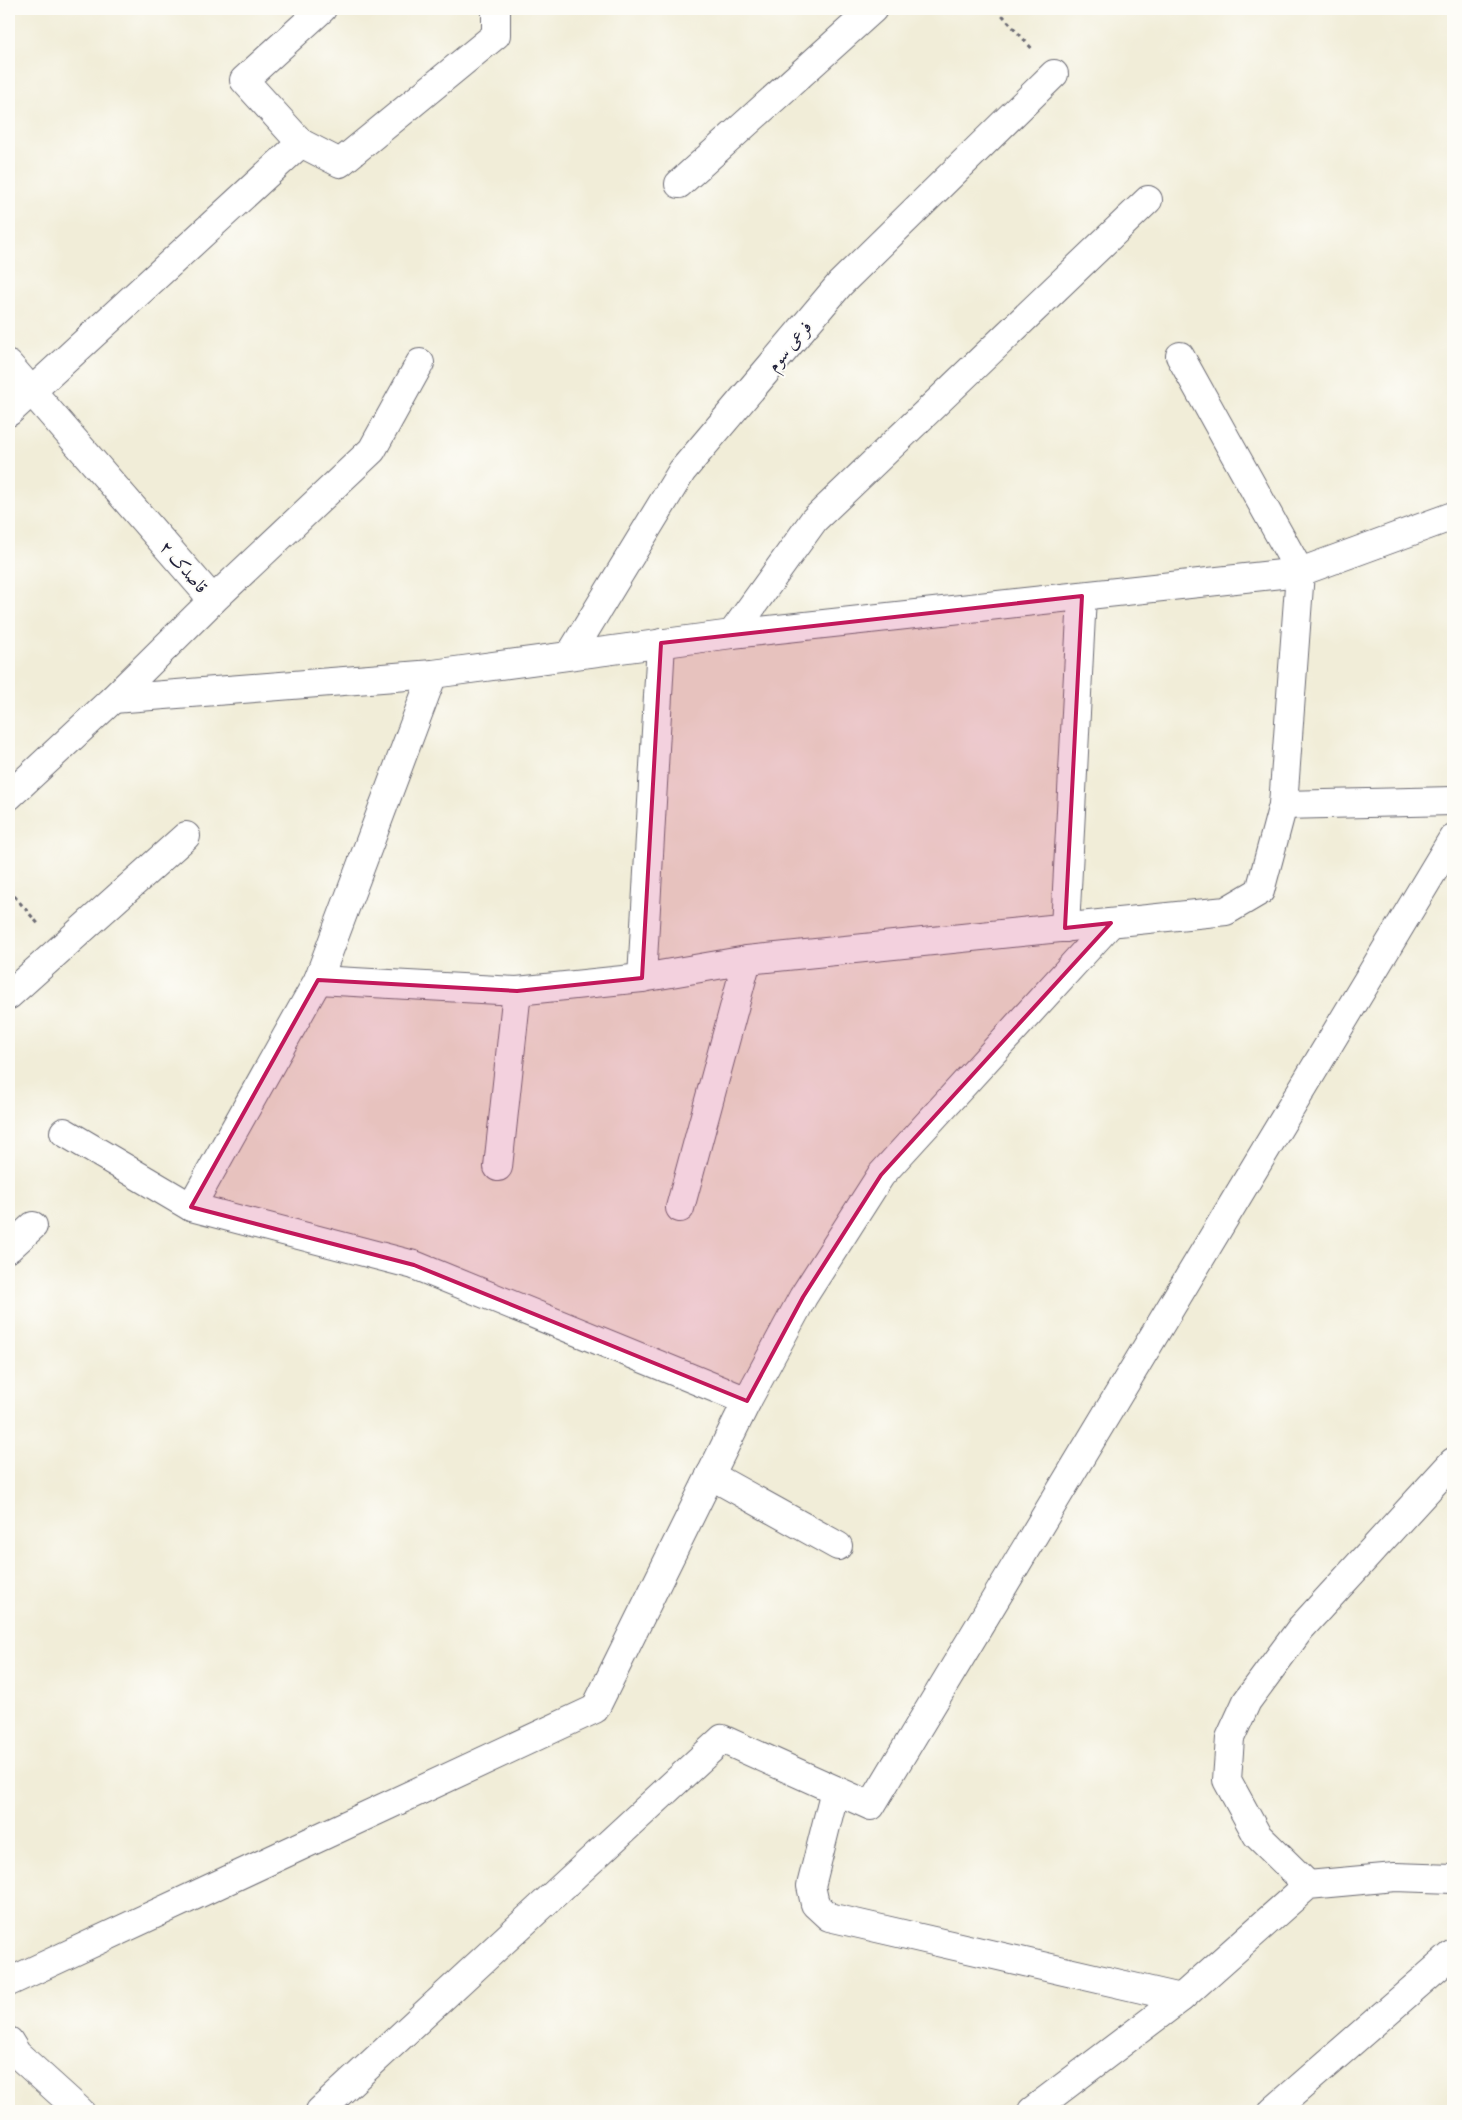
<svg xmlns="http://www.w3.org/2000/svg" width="1462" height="2120" font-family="'EB Garamond',Amiri,serif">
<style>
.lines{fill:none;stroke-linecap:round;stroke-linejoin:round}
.street-casing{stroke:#6a6972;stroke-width:30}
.path{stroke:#6a6972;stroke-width:3;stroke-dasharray:4 4;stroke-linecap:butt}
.street{stroke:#fff;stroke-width:28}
.marked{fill:#c2185b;fill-opacity:0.2;stroke:#c2185b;stroke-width:4;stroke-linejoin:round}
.labels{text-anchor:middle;stroke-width:4;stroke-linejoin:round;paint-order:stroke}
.street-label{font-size:18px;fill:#22223b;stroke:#fdfcf7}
</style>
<rect width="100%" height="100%" fill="#fdfcf7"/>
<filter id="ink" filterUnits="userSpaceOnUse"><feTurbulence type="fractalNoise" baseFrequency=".02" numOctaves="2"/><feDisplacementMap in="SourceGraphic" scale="10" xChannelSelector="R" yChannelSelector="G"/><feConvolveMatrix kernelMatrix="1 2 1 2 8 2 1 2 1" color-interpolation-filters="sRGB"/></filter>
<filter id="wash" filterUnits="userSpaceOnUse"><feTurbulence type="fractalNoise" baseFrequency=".0096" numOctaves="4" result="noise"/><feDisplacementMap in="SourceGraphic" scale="20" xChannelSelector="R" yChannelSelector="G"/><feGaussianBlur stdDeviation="1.12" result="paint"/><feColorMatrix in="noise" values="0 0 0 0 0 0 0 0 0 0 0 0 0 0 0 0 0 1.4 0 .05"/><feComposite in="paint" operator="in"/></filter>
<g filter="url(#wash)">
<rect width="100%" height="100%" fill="#f1edd8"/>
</g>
<g filter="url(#ink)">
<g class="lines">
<g class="street-casing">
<g id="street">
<path d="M322,9L244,80L301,143L340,163L496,35V9"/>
<path d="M679,184L873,9"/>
<path d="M9,365L213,600L113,699L9,796"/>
<path d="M9,412L301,143"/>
<path d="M213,600L372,450L420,363"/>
<path d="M732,634L814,520L1148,200"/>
<path d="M570,655L682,471L840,284L1054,74"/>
<path d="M113,699L433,674L732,634L1300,572L1453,516"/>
<path d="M1283,805L1453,801"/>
<path d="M1065,928L1082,596"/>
<path d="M642,978L661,643"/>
<path d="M318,980L517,991L642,978L747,960L1226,911L1260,891L1283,805L1300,572L1180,356"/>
<path d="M9,995L186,836"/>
<path d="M64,1132L191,1207L318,980L433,674"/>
<path d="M498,1167L517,991"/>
<path d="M191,1207L414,1265L747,1401"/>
<path d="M680,1208L747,960"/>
<path d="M9,1248L33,1226"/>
<path d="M710,1475L838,1546"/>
<path d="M835,1790L811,1886L815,1904L829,1917L1181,1998"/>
<path d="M1308,1885L1257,1835L1227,1780L1230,1738L1247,1701L1301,1628L1453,1462"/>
<path d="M9,1982L595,1709L747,1401L803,1297L881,1175L1111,923"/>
<path d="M9,2041L17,2054L80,2111"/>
<path d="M320,2111L722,1739L871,1806L1453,838"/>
<path d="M1032,2111L1181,1998L1308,1885L1395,1877L1453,1879"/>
<path d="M1273,2111L1453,1954"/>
</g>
</g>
<g class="path">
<path d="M997,9L1034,51"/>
<path d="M9,890L40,926"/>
</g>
<use href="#street" class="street"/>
</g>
</g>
<path class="marked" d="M1082,596L1065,928L1111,923L881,1175L803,1297L747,1401L414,1265L191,1207L318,980L517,991L642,978L661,643Z"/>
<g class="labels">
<g class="street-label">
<text transform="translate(789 346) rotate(-50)" y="6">فرعی سوم</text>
<text transform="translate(184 567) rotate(49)" y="6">قاصدک ۲</text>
</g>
</g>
<rect width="1462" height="2120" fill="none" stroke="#fdfcf7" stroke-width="30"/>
</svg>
